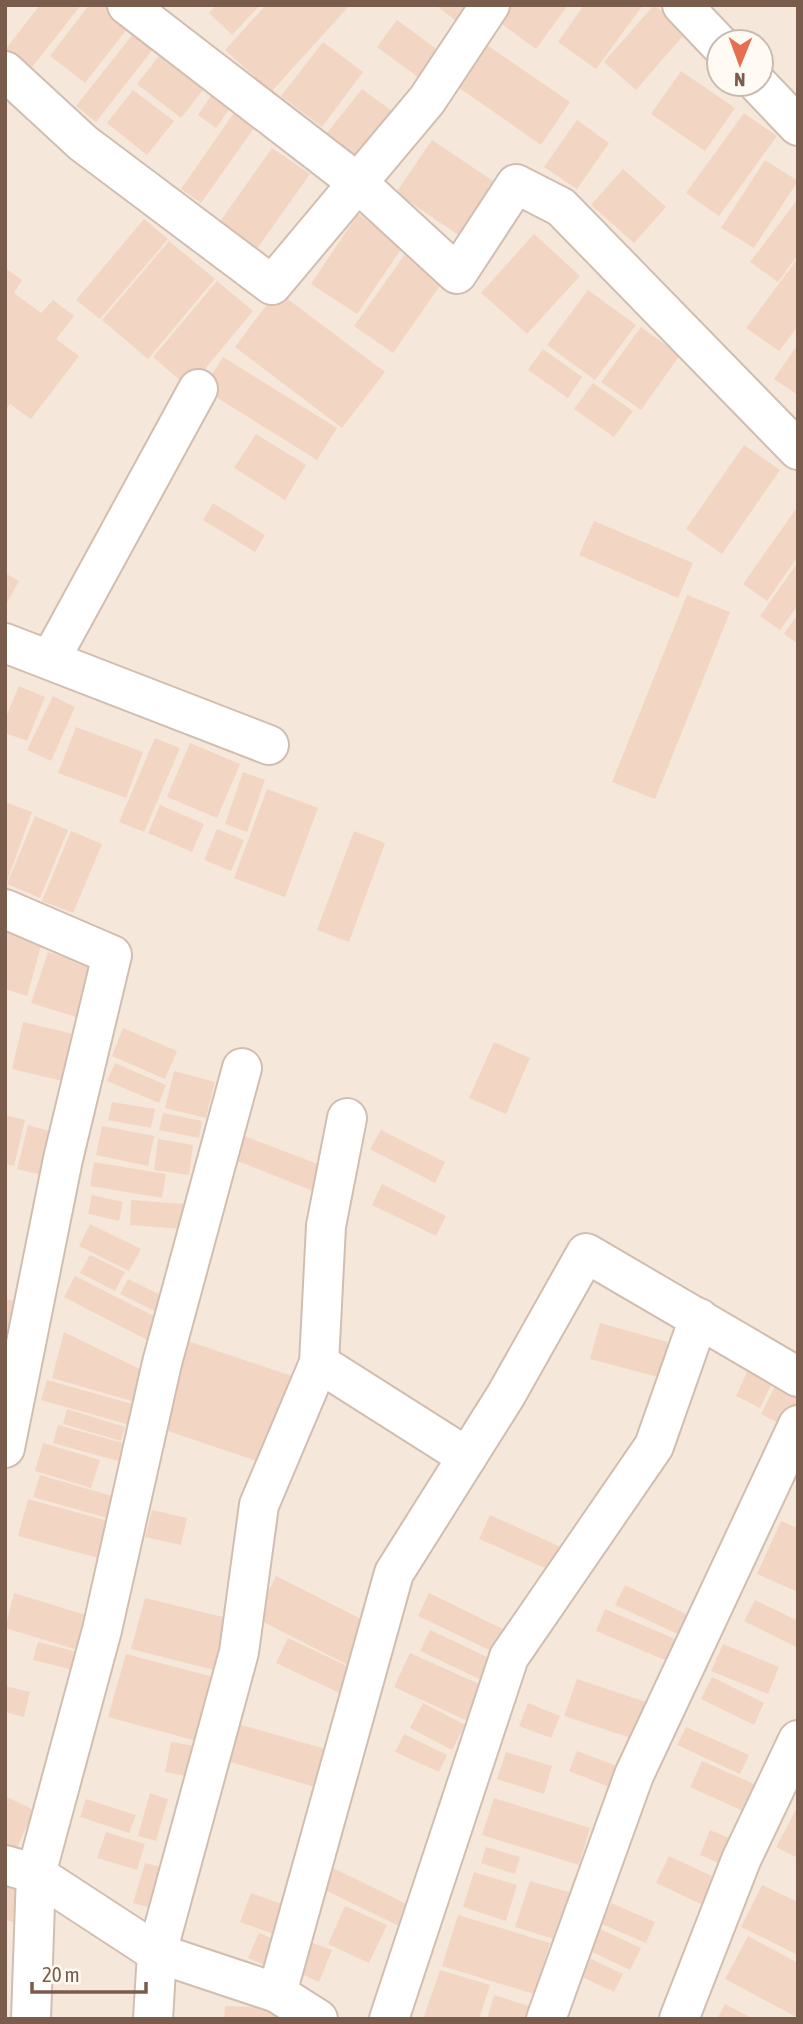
<svg xmlns="http://www.w3.org/2000/svg" width="803" height="2024" font-family="'Asap Condensed',sans-serif">
<style>
.residential{fill:#f5e8da;fill-rule:evenodd}
.building{fill:#f3d5c3}
.lines{fill:none;stroke-linecap:round;stroke-linejoin:round}
.street-casing{stroke:#d1beb0;stroke-width:42}
.street{stroke:#fff;stroke-width:38}
</style>
<rect width="100%" height="100%" fill="#fdf6ec"/>
<path class="residential" d="M5,5H798V2019H5ZM719,42H761V84H719Z"/>
<g class="building">
<path d="M40,5H81L22,80L5,67V50Z"/>
<path d="M89,5H104L130,25L85,83L50,56Z"/>
<path d="M216,5H260L232,35L209,13Z"/>
<path d="M266,5H350L271,92L225,50Z"/>
<path d="M436,5H469L456,21Z"/>
<path d="M507,5H568L536,49L496,20Z"/>
<path d="M584,5H643L596,69L558,42Z"/>
<path d="M654,5L687,31L636,90L604,62Z"/>
<path d="M397,20L442,53L422,80L377,47Z"/>
<path d="M137,29L157,44L96,122L76,106Z"/>
<path d="M323,42L363,72L322,127L281,96Z"/>
<path d="M484,43L570,102L541,145L455,85Z"/>
<path d="M166,47L210,81L181,118L137,84Z"/>
<path d="M681,71L735,108L705,151L651,114Z"/>
<path d="M218,85L237,98L216,128L198,115Z"/>
<path d="M362,89L396,114L358,164L323,138Z"/>
<path d="M133,90L174,121L147,155L107,123Z"/>
<path d="M238,107L259,121L201,203L181,189Z"/>
<path d="M744,113L777,136L719,216L686,193Z"/>
<path d="M577,120L609,143L577,189L544,167Z"/>
<path d="M432,140L502,187L466,240L396,193Z"/>
<path d="M272,148L310,174L254,253L216,227Z"/>
<path d="M765,160L798,181L754,248L721,228Z"/>
<path d="M623,169L666,207L634,243L591,205Z"/>
<path d="M798,199V255L778,282L750,262Z"/>
<path d="M358,214L404,245L357,314L311,284Z"/>
<path d="M144,219L168,239L100,319L76,300Z"/>
<path d="M534,234L580,276L527,334L481,293Z"/>
<path d="M169,241L215,279L148,359L102,320Z"/>
<path d="M413,243L451,270L393,353L354,326Z"/>
<path d="M798,258V326L779,351L746,328Z"/>
<path d="M5,268L22,280L14,293L41,313L53,300L74,316L56,339L79,356L31,419L10,404L5,410Z"/>
<path d="M217,281L253,311L189,388L153,357Z"/>
<path d="M588,290L636,325L595,380L547,345Z"/>
<path d="M277,291L385,372L342,428L235,347Z"/>
<path d="M641,327L680,355L641,410L601,382Z"/>
<path d="M798,344V395L774,379Z"/>
<path d="M543,349L582,377L568,398L528,370Z"/>
<path d="M223,357L337,428L317,460L203,389Z"/>
<path d="M593,383L633,411L614,437L574,409Z"/>
<path d="M256,434L306,465L285,500L234,468Z"/>
<path d="M744,445L780,470L722,554L686,529Z"/>
<path d="M213,503L265,535L255,552L203,520Z"/>
<path d="M798,506V556L767,601L743,584Z"/>
<path d="M594,521L693,563L678,598L579,555Z"/>
<path d="M798,562V605L780,630L760,616Z"/>
<path d="M5,573L19,581L5,606Z"/>
<path d="M687,595L730,612L655,799L612,782Z"/>
<path d="M798,614V644L784,634Z"/>
<path d="M19,686L45,697L27,741L5,733V719Z"/>
<path d="M53,696L75,707L51,761L27,750Z"/>
<path d="M76,727L143,752L126,798L58,773Z"/>
<path d="M155,738L180,748L144,832L119,822Z"/>
<path d="M190,743L240,764L217,818L167,797Z"/>
<path d="M243,772L265,780L247,832L225,824Z"/>
<path d="M267,789L318,808L285,897L234,878Z"/>
<path d="M5,802L32,812L6,884L5,883Z"/>
<path d="M160,805L204,824L192,852L148,833Z"/>
<path d="M35,816L68,830L40,898L7,884Z"/>
<path d="M217,829L244,840L231,871L204,860Z"/>
<path d="M71,831L102,844L73,913L42,901Z"/>
<path d="M354,831L385,843L349,942L317,930Z"/>
<path d="M5,928L43,939L27,996L5,989Z"/>
<path d="M48,952L92,966L76,1017L31,1003Z"/>
<path d="M23,1022L86,1037L75,1084L12,1069Z"/>
<path d="M123,1028L177,1051L165,1079L112,1056Z"/>
<path d="M494,1042L530,1058L506,1114L469,1098Z"/>
<path d="M115,1063L166,1085L159,1103L107,1081Z"/>
<path d="M174,1071L215,1082L206,1118L165,1108Z"/>
<path d="M112,1102L155,1109L151,1128L108,1120Z"/>
<path d="M163,1113L202,1121L199,1138L159,1130Z"/>
<path d="M5,1115L25,1120L14,1166L5,1164Z"/>
<path d="M28,1125L53,1132L42,1175L17,1169Z"/>
<path d="M102,1126L154,1136L148,1166L96,1155Z"/>
<path d="M381,1130L445,1162L435,1183L370,1149Z"/>
<path d="M244,1136L333,1170L323,1195L235,1160Z"/>
<path d="M158,1139L193,1145L189,1175L154,1170Z"/>
<path d="M94,1162L166,1174L162,1198L90,1186Z"/>
<path d="M382,1184L446,1216L436,1236L372,1205Z"/>
<path d="M92,1195L123,1202L119,1221L88,1214Z"/>
<path d="M131,1200L184,1204L182,1229L130,1225Z"/>
<path d="M90,1224L141,1249L129,1271L79,1246Z"/>
<path d="M90,1255L125,1272L115,1291L80,1273Z"/>
<path d="M75,1276L158,1318L147,1340L64,1297Z"/>
<path d="M128,1279L167,1298L159,1313L120,1294Z"/>
<path d="M5,1299L25,1303L19,1331L5,1328Z"/>
<path d="M600,1323L668,1342L658,1377L590,1359Z"/>
<path d="M64,1332L150,1374L142,1404L52,1378Z"/>
<path d="M188,1341L295,1377L266,1464L159,1428Z"/>
<path d="M751,1363L776,1375L760,1408L736,1396Z"/>
<path d="M779,1378L798,1387V1399L784,1426L761,1414Z"/>
<path d="M47,1380L136,1405L130,1425L41,1400Z"/>
<path d="M67,1409L125,1427L121,1441L63,1424Z"/>
<path d="M58,1425L130,1445L125,1463L53,1443Z"/>
<path d="M43,1443L100,1460L91,1488L35,1471Z"/>
<path d="M40,1475L119,1498L114,1520L33,1497Z"/>
<path d="M28,1499L112,1522L102,1559L18,1536Z"/>
<path d="M152,1510L187,1518L181,1545L145,1537Z"/>
<path d="M490,1515L572,1552L561,1575L479,1539Z"/>
<path d="M781,1521L798,1528V1592L757,1574Z"/>
<path d="M276,1576L369,1623L348,1665L255,1618Z"/>
<path d="M625,1585L693,1617L684,1637L615,1605Z"/>
<path d="M14,1593L99,1619L88,1653L5,1628Z"/>
<path d="M429,1593L513,1634L502,1656L418,1616Z"/>
<path d="M145,1598L231,1619L218,1671L131,1649Z"/>
<path d="M755,1600L798,1621V1648L744,1621Z"/>
<path d="M605,1609L682,1642L672,1663L596,1631Z"/>
<path d="M430,1630L502,1664L492,1685L420,1651Z"/>
<path d="M288,1638L364,1674L352,1699L276,1663Z"/>
<path d="M38,1642L86,1654L81,1672L33,1660Z"/>
<path d="M723,1644L779,1667L768,1694L711,1671Z"/>
<path d="M410,1653L490,1689L474,1724L394,1687Z"/>
<path d="M126,1654L221,1679L204,1743L108,1717Z"/>
<path d="M712,1677L764,1703L754,1725L701,1699Z"/>
<path d="M577,1679L649,1703L637,1740L564,1716Z"/>
<path d="M5,1686L30,1692L24,1717L5,1712Z"/>
<path d="M423,1703L465,1725L452,1750L410,1728Z"/>
<path d="M528,1703L560,1716L551,1738L519,1726Z"/>
<path d="M228,1721L329,1750L318,1788L217,1758Z"/>
<path d="M686,1727L749,1755L740,1774L677,1745Z"/>
<path d="M404,1734L447,1755L439,1772L395,1752Z"/>
<path d="M171,1742L202,1747L197,1778L165,1772Z"/>
<path d="M577,1751L630,1771L622,1792L569,1771Z"/>
<path d="M506,1752L552,1766L544,1794L497,1779Z"/>
<path d="M702,1761L770,1791L758,1818L690,1787Z"/>
<path d="M150,1793L168,1799L156,1841L138,1836Z"/>
<path d="M5,1796L34,1810L15,1852L5,1847Z"/>
<path d="M494,1798L590,1828L579,1865L482,1835Z"/>
<path d="M86,1799L136,1815L129,1833L80,1817Z"/>
<path d="M798,1806V1858L776,1847Z"/>
<path d="M710,1830L746,1845L735,1870L700,1855Z"/>
<path d="M106,1832L145,1844L137,1870L97,1858Z"/>
<path d="M486,1847L520,1857L515,1874L481,1863Z"/>
<path d="M669,1856L727,1883L714,1910L656,1883Z"/>
<path d="M145,1863L170,1869L158,1910L133,1903Z"/>
<path d="M331,1867L417,1909L407,1930L321,1888Z"/>
<path d="M474,1872L517,1885L506,1921L463,1907Z"/>
<path d="M530,1881L572,1893L557,1940L515,1927Z"/>
<path d="M5,1883L26,1888L17,1923L5,1920Z"/>
<path d="M762,1885L798,1902V1955L741,1927Z"/>
<path d="M251,1893L293,1908L282,1937L240,1922Z"/>
<path d="M611,1903L655,1922L646,1943L602,1924Z"/>
<path d="M345,1906L387,1925L369,1963L328,1944Z"/>
<path d="M458,1915L550,1943L534,1994L442,1966Z"/>
<path d="M596,1927L641,1948L630,1970L586,1949Z"/>
<path d="M259,1933L284,1943L273,1969L248,1958Z"/>
<path d="M748,1936L798,1963V2018L725,1979Z"/>
<path d="M310,1942L332,1950L319,1982L297,1972Z"/>
<path d="M587,1957L623,1974L614,1992L578,1975Z"/>
<path d="M440,1970L490,1985L479,2019H423Z"/>
<path d="M494,1995L544,2011L541,2019H487Z"/>
<path d="M725,2004L754,2019H717Z"/>
<path d="M225,2006L276,2008L275,2019H224Z"/>
</g>
<g class="lines">
<g class="street-casing">
<g id="street">
<path d="M127,5L358,183L457,274L516,184L561,207L798,450"/>
<path d="M682,5L719,44"/>
<path d="M5,71L83,143L272,285L427,100L490,5"/>
<path d="M758,84L798,126"/>
<path d="M5,643L269,745"/>
<path d="M50,660L198,389"/>
<path d="M5,909L112,955L63,1159L5,1448"/>
<path d="M319,1363L467,1457"/>
<path d="M5,1865L36,1874L157,1953L277,1993L318,2019"/>
<path d="M277,1993L394,1573L506,1395L586,1253L798,1377"/>
<path d="M31,2019L36,1874L102,1630L162,1363L242,1068"/>
<path d="M153,2019L157,1953L239,1652L259,1505L319,1363L326,1226L347,1118"/>
<path d="M389,2019L509,1657L654,1446L699,1318"/>
<path d="M546,2019L634,1775L798,1425"/>
<path d="M679,2019L741,1860L798,1740"/>
</g>
</g>
<use href="#street" class="street"/>
</g>
<rect width="803" height="2024" fill="none" stroke="#7a5c4d" stroke-width="14"/>
<g transform="translate(740 63) rotate(181)"><circle r="33" fill="#fffaf3" stroke="#cabbb1" stroke-width="2"/>
<path d="M0-5L12 26L0 18L-12 26Z" fill="#e76f51"/>
<text y="-10" font-size="19" font-weight="bold" text-anchor="middle" fill="#7a5c4d">N</text>
</g>
<path d="M32 1982v10h114v-10" fill="none" stroke="#7a5c4d" stroke-width="3.5"/>
<text x="42" y="1982" font-size="21" fill="#7a5c4d" stroke="#fffaf3" stroke-width="5" paint-order="stroke">20 m</text>
</svg>
